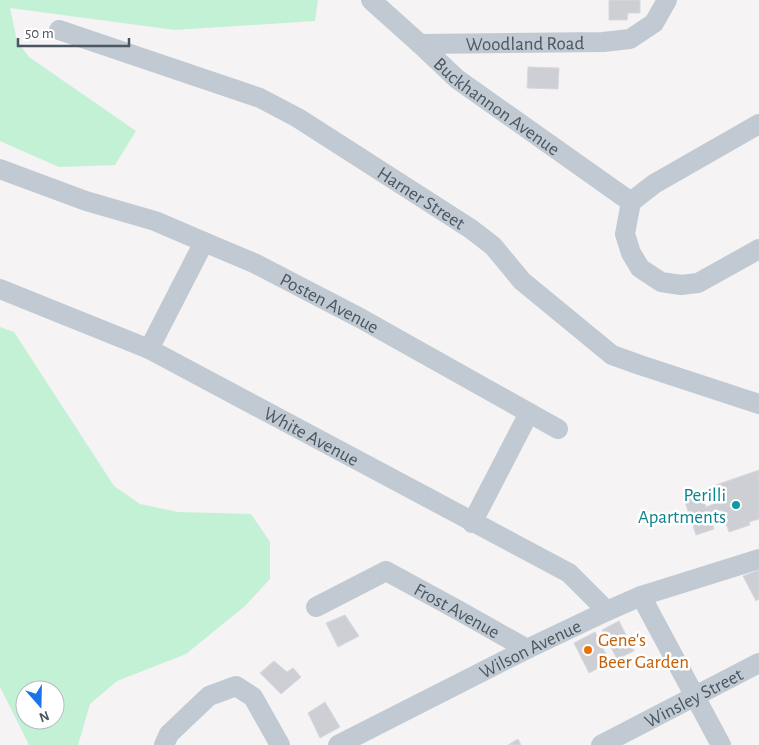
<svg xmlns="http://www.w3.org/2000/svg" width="759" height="745" font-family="'Alegreya Sans',sans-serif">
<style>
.green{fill:#c3f1d5;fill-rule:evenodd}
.building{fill:#cdcfd5;stroke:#d7d9de}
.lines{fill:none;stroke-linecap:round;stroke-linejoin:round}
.minor{stroke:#c1cad2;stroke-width:20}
.culture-dot{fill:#0f9aa8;stroke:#fff;stroke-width:2}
.food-dot{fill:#e8710a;stroke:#fff;stroke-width:2}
.labels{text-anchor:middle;stroke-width:5;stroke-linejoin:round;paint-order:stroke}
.street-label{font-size:19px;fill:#4a5661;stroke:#fff}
.culture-label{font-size:19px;fill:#0d838f;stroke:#fff;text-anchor:end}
.food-label{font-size:19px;fill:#c56008;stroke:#fff;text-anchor:start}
</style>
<rect width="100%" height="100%" fill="#f5f3f3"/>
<g class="green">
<path d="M0,0H318L315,21L175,30L10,8L17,41L29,57L136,131L115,165L59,167L0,141Z"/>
<path d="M0,327L14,332L114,486L140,504L178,512L251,514L270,542V579L245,606L186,654L117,681L90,704L78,745H29L0,687ZM25,690H55V720H25Z"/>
</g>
<g class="building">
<path d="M609,0H640V13H628L627,20H609Z"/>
<path d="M528,67L559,68L558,89L527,88Z"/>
<path d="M759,470V519L749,522L750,525L729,532L721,510L709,515L714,529L696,535L683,496L700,490L706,507L719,502L713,486Z"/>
<path d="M759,570V599L756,601L743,576Z"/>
<path d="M345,615L359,636L338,647L326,623Z"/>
<path d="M619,621L634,651L617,659L602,630Z"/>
<path d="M595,632L610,662L589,673L574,643Z"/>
<path d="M274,661L287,672L293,668L301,677L281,694L260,673Z"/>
<path d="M325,702L340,727L320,738L308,713Z"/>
<path d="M518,739L521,745H508Z"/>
</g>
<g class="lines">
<g class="minor">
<path id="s1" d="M371,0L420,44L457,79L631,202"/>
<path id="s2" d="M59,30L260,98L298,118L471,229L493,246L522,281L612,355L640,365L759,404"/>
<path id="s3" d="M420,44L603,42L630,39L654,23L667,0"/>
<path d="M0,169L86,201L155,221L204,242"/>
<path d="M631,202L625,234L631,253L640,268L661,282L681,285L698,283L759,249"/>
<path d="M631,202L654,184L759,124"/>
<path id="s4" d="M0,289L149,349L569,573L607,611"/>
<path id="s5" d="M149,349L204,242L254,263L360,318L558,429"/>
<path d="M472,523L529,413"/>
<path d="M641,596L721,745"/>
<path id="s6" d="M316,607L386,571L456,609L527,649"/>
<path d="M164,745L169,734L209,696L236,686L253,697L280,745"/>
<path id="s7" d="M338,745L527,649L607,611L641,596L759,559"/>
<path id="s8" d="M601,745L759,663"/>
</g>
</g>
<circle class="culture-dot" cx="736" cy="505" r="5"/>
<circle class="food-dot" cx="588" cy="650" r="5"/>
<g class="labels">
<g class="street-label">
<text dy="7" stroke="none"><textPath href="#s3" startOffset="105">Woodland Road</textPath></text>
<text dy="7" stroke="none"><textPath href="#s1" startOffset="165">Buckhannon Avenue</textPath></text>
<text dy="7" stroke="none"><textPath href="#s2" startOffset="402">Harner Street</textPath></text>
<text dy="7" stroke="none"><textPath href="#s5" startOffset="260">Posten Avenue</textPath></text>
<text dy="7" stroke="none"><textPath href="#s4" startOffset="345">White Avenue</textPath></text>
<text dy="7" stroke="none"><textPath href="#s6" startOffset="160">Frost Avenue</textPath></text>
<text dy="7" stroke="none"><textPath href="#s7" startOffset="215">Wilson Avenue</textPath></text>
<text dy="7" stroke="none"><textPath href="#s8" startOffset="104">Winsley Street</textPath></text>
</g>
<g class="culture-label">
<text x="726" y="501">Perilli<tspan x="726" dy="22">Apartments</tspan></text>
</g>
<g class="food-label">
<text x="598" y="646">Gene's<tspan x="598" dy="22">Beer Garden</tspan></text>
</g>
</g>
<g transform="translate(40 705) rotate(160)"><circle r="24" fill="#ffffff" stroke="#b7bbc0"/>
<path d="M0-4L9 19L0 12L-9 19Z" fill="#1a73e8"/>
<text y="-8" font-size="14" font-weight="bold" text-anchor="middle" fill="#4a5661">N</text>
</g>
<path d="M18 38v8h111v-8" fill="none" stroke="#4a5661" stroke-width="2.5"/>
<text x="25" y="38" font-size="15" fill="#4a5661" stroke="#ffffff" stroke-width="4" paint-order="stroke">50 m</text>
</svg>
